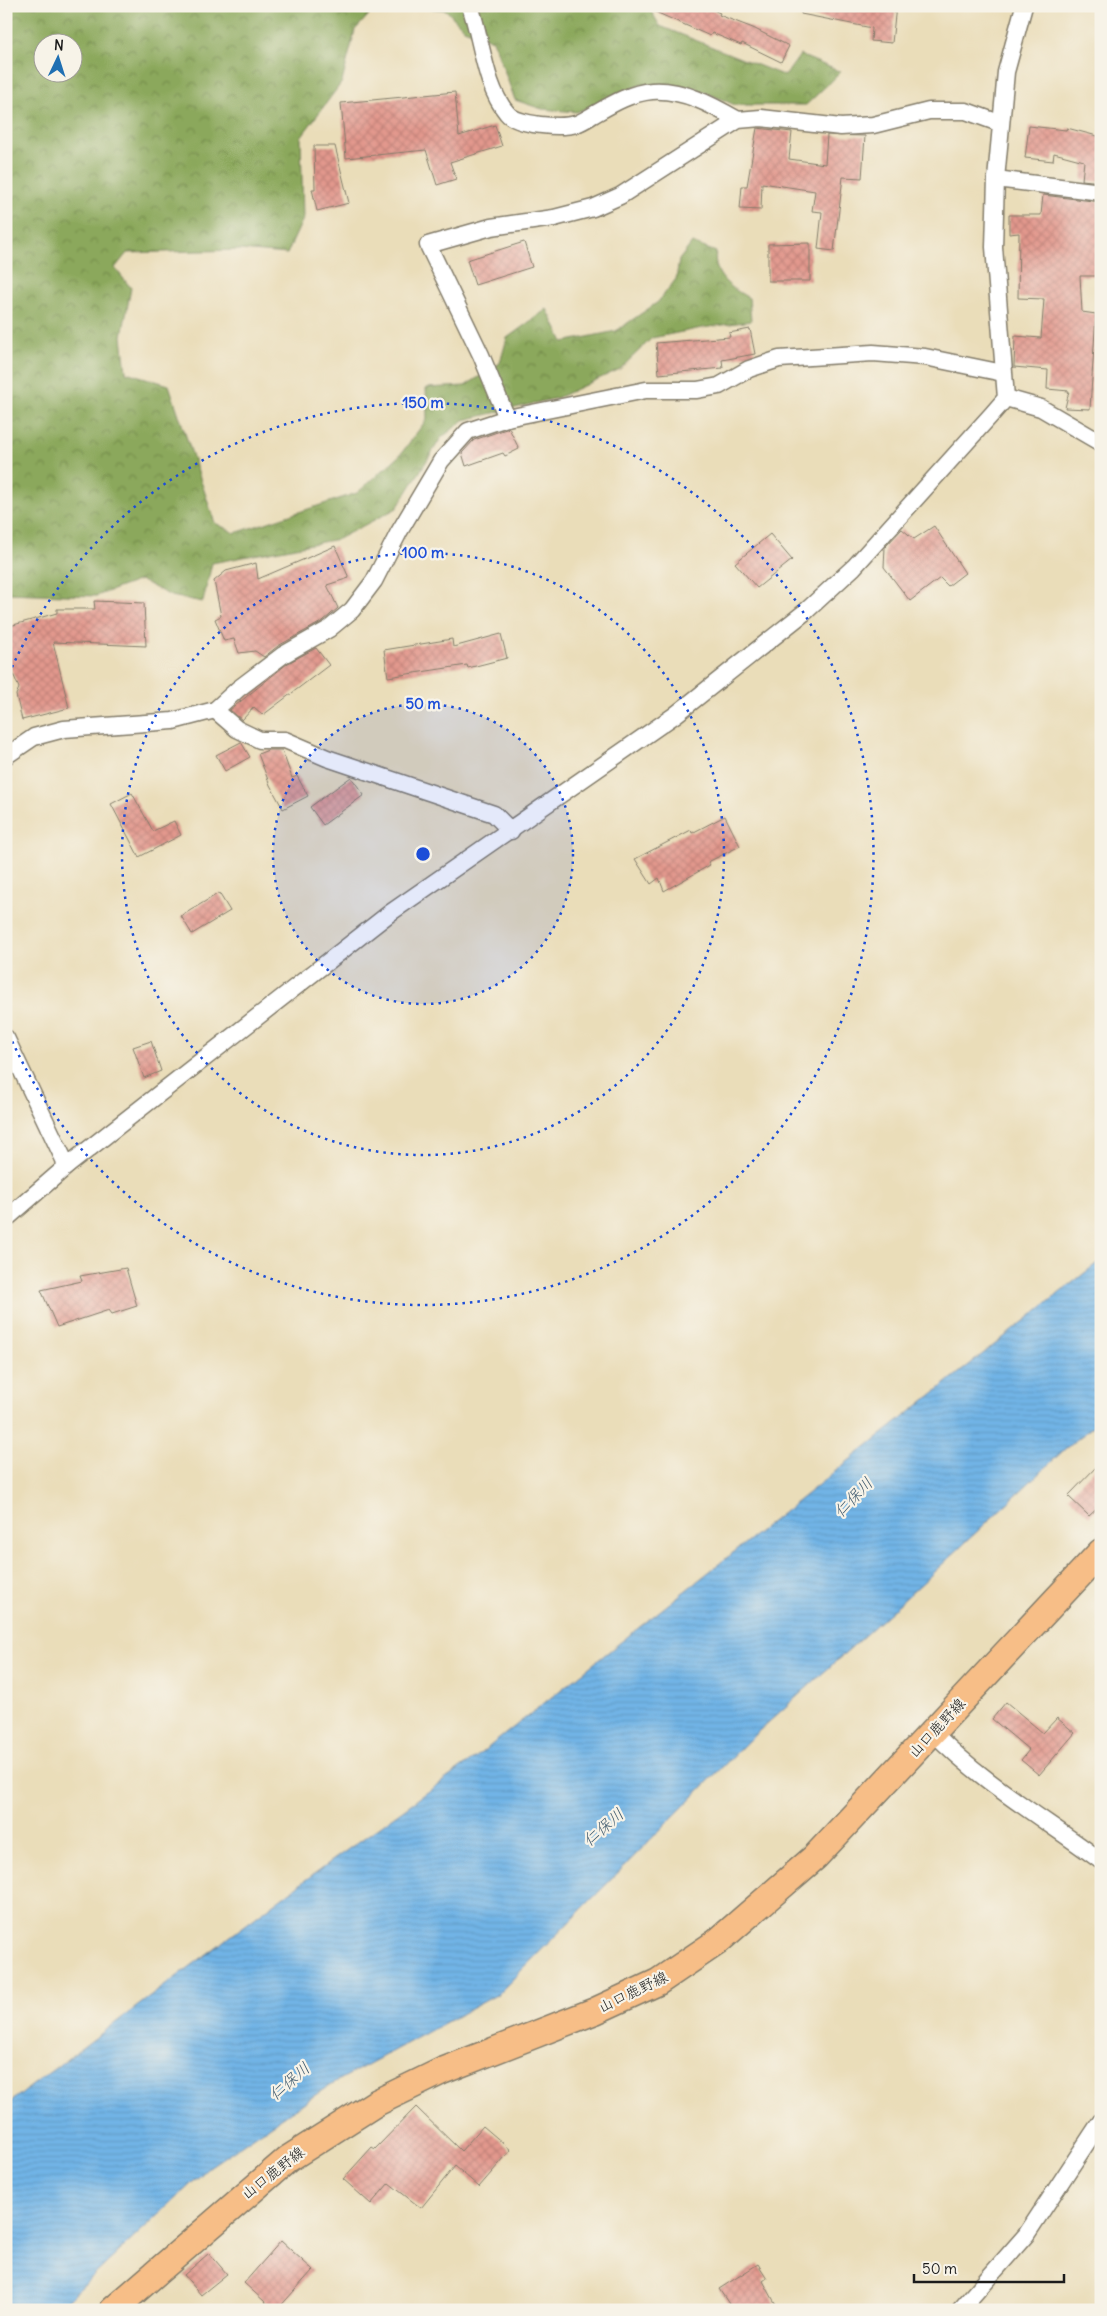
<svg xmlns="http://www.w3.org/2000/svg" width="1107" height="2316" font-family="Delius,'Klee One',sans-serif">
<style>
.forest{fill:url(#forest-crowns);stroke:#54623c;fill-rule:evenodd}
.water{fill:url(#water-rules);stroke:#466881}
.building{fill:url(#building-cross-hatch)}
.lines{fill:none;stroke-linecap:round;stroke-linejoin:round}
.street-casing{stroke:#837c6a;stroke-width:19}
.primary-casing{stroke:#837c6a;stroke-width:29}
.street{stroke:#fff;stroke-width:16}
.primary{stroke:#f7be87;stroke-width:26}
.ring{fill:none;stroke:#1d4ed8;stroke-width:2.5;stroke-dasharray:2.5 5}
.labels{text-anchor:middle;stroke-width:4.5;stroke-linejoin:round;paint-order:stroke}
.street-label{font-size:15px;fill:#1c1c1c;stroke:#f7f3e8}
.water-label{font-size:16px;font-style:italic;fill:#3e596d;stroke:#f7f3e8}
.centre{fill:#1d4ed8;stroke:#f7f3e8;stroke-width:2.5}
.ring-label{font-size:15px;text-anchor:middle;font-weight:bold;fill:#1d4ed8;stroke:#f7f3e8;stroke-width:4.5;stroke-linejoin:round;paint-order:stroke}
</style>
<defs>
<pattern id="forest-crowns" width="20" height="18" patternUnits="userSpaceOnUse" patternTransform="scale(1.25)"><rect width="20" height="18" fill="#8ba85b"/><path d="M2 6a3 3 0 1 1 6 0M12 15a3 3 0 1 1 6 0" fill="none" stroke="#71884a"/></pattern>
<pattern id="water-rules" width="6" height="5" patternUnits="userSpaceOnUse" patternTransform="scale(1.25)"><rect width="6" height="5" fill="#71b4e6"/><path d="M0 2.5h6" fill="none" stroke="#619ac5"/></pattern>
<pattern id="building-cross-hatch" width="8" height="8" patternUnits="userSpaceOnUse" patternTransform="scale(1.25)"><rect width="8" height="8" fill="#e2988d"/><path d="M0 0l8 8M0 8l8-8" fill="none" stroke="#c18279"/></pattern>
</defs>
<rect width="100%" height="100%" fill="#f7f3e8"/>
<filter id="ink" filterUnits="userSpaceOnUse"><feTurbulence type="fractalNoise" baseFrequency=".02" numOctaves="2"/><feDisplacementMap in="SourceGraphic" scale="10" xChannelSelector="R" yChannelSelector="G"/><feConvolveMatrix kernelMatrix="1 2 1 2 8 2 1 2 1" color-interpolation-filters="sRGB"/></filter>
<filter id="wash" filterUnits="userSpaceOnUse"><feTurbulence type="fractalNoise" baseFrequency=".0096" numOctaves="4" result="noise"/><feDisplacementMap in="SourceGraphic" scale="20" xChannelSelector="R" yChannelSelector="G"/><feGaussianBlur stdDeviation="1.12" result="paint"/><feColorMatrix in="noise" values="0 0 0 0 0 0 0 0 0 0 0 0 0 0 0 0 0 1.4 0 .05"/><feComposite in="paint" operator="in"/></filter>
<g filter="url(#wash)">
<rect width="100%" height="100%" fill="#eaddb9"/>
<g class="forest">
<path d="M6,6H377L355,30L342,82L301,137L303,219L287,254L240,250L127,253L115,268L131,288L122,336L126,372L169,385L215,523L235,533L357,493L400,455L427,419L426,388L465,386L500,363L507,338L547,309L563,342L616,331L658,302L676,279L679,260L692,243L716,252C712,276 731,288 749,298L751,321L702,328L652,338L620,369L557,398L464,420L441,438L397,508L338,539L212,563L203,602L171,596L140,580L96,596L6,593ZM42,42H72V72H42Z"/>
<path d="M410,6H648L660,26L785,76L800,55L841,72L806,105H735L695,88L640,85L577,112L542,109L515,100L493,40L464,29L446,10Z"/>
</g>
<path class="water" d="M1101,1260V1420L1065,1449L919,1586L749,1740L498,1994L330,2085L209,2167L57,2310H6V2105L304,1881L475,1758Z"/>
<g id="blocks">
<g class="building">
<path d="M642,6H704L720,13L719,15L753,28L789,46L781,62L742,43L741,45L712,33L710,36Z"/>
<path d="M802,6H896L892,43L871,41L872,28L801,14Z"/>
<path d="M455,92L459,136L495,125L502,146L450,162L456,179L437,185L426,150L346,158L341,103Z"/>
<path d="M1029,126L1066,130L1067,128L1101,137V182L1082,180L1084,161L1054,153L1053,161L1025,158Z"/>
<path d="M757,128L792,132L789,159L825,164L827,135L865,136L862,178L843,177L834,251L818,249L822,212L812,211L815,191L762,183L761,210L740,209L742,186H747Z"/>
<path d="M314,146H335L349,203L317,211L312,189H315Z"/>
<path d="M1043,195L1101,202V276H1080L1082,312L1096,314L1090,409L1065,408L1069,391L1047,389L1048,370L1014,367L1015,336L1041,338L1044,299L1018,298L1019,233L1009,234V215H1041Z"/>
<path d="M524,242L532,267L475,285L467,260Z"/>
<path d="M810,243V281H768V244Z"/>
<path d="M750,329L755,354L722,360L723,368L659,374L656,343L730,337L729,333Z"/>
<path d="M509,428L519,449L505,456L503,453L466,466L462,453L474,440Z"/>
<path d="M934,526L965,573L948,586L940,578L910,601L884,567L885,547L902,529L914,539Z"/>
<path d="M770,534L792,560L757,588L735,563Z"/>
<path d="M335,546L349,578L327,585L338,608L323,621L278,646L264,657L255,651L239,653L234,639L224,641L215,619L221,616L214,581L226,571L256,563L258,579Z"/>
<path d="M94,601L144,603L146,646L53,642L69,708L22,720L16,695L19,688L6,657V627L57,613V609H95Z"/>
<path d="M501,634L507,658L468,668L467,665L388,677L384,650L452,639L453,647Z"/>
<path d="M316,648L329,665L263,715L254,707L242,720L230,710L288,663Z"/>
<path d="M241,742L250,757L225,771L216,755Z"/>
<path d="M268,750H282L292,778L297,776L308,796L283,809L270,785L258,754Z"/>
<path d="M351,777L364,795L323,825L310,807Z"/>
<path d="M132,793L153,831L174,821L181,835L139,857L111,804Z"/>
<path d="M725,816L740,846L708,862L710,865L664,891L659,878L651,884L635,859L691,830L692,833Z"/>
<path d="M219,893L230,911L192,934L181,916Z"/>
<path d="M151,1041L161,1071L144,1078L133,1047Z"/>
<path d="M126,1268L137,1306L112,1314L109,1310L57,1327L41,1290L82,1281L80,1276Z"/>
<path d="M1101,1462V1505L1089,1516L1068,1496Z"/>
<path d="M1006,1702L1043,1733L1057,1718L1075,1733L1039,1775L1021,1760L1029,1750L992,1719Z"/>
<path d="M416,2107L461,2151L483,2126L511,2150L479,2187L455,2166L421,2208L389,2183L371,2204L343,2179L372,2147L375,2149Z"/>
<path d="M281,2241L313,2270L277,2310H274L244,2283Z"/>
<path d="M209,2253L227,2274L201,2295L184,2275Z"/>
<path d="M758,2264L767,2278L763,2281L779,2310H733L719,2289Z"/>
</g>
</g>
</g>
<g filter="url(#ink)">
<use href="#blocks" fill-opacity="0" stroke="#837c6a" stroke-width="1"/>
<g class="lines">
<g class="street-casing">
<g id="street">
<path d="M470,6C482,39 484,86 507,113C517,126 562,128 576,124C582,122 588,118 593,115C612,104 630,93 652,91C683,89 712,105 738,120"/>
<path d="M996,179L1101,192"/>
<path d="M1006,398L1041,408L1101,443"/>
<path d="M507,418L481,355L428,245L491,227L554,218L593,208L620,196L738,120L761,118L841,127L873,125L929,111H966L999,123"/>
<path d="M215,710L237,729L260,740H285L327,758L494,814L511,831"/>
<path d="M6,756L34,737L64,729L173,721L215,710L238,689L283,655L329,629L352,610L374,581L399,532L441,461L468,431L507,418L646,390H697L719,386L749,369L779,359L873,353L925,357L1003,373"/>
<path d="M6,1038L67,1166"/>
<path d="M6,1219L67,1166L390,913L675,715L805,612L854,567L992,414L1006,398L994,247L996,179L1006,72L1024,6"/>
<path d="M933,1732C982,1783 1045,1819 1101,1861"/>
<path d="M960,2310L1026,2235L1101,2121"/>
</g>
</g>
<g class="primary-casing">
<path id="primary" d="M113,2310L288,2159L376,2103L442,2071L595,2011L658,1982L717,1942L815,1857L1101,1552"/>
</g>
<use href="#street" class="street"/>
<use href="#primary" class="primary"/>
</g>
</g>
<circle cx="423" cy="854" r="150" fill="#1d4ed8" fill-opacity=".12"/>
<g class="ring">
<circle cx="423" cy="854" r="150"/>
<circle cx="423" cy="854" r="301"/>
<path d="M6 681A451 451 0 1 1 6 1027"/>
</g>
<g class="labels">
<g class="street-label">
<text transform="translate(937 1728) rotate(-47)" y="5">山口鹿野線</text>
<text transform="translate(633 1992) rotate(-26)" y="5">山口鹿野線</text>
<text transform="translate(273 2173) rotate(-38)" y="5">山口鹿野線</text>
</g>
<g class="water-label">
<text transform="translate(853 1497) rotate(-46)" y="6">仁保川</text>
<text transform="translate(603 1827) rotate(-41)" y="6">仁保川</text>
<text transform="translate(289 2081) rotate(-41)" y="6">仁保川</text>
</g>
</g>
<circle cx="423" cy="854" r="8" class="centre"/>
<g class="ring-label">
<text x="423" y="408">150 m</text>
<text x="423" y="558">100 m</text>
<text x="423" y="709">50 m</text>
</g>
<rect width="1107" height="2316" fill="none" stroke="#f7f3e8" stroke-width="25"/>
<g transform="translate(58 58) rotate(4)"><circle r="24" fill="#f7f3e8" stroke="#9f9d96"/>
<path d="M0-4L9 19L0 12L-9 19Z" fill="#1f6fb2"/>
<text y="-8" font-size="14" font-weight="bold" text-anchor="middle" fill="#1c1c1c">N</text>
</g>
<path d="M914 2274v8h150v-8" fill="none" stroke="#1c1c1c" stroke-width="2.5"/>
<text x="922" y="2274" font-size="15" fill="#1c1c1c" stroke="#f7f3e8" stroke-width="4" paint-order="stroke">50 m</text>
</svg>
